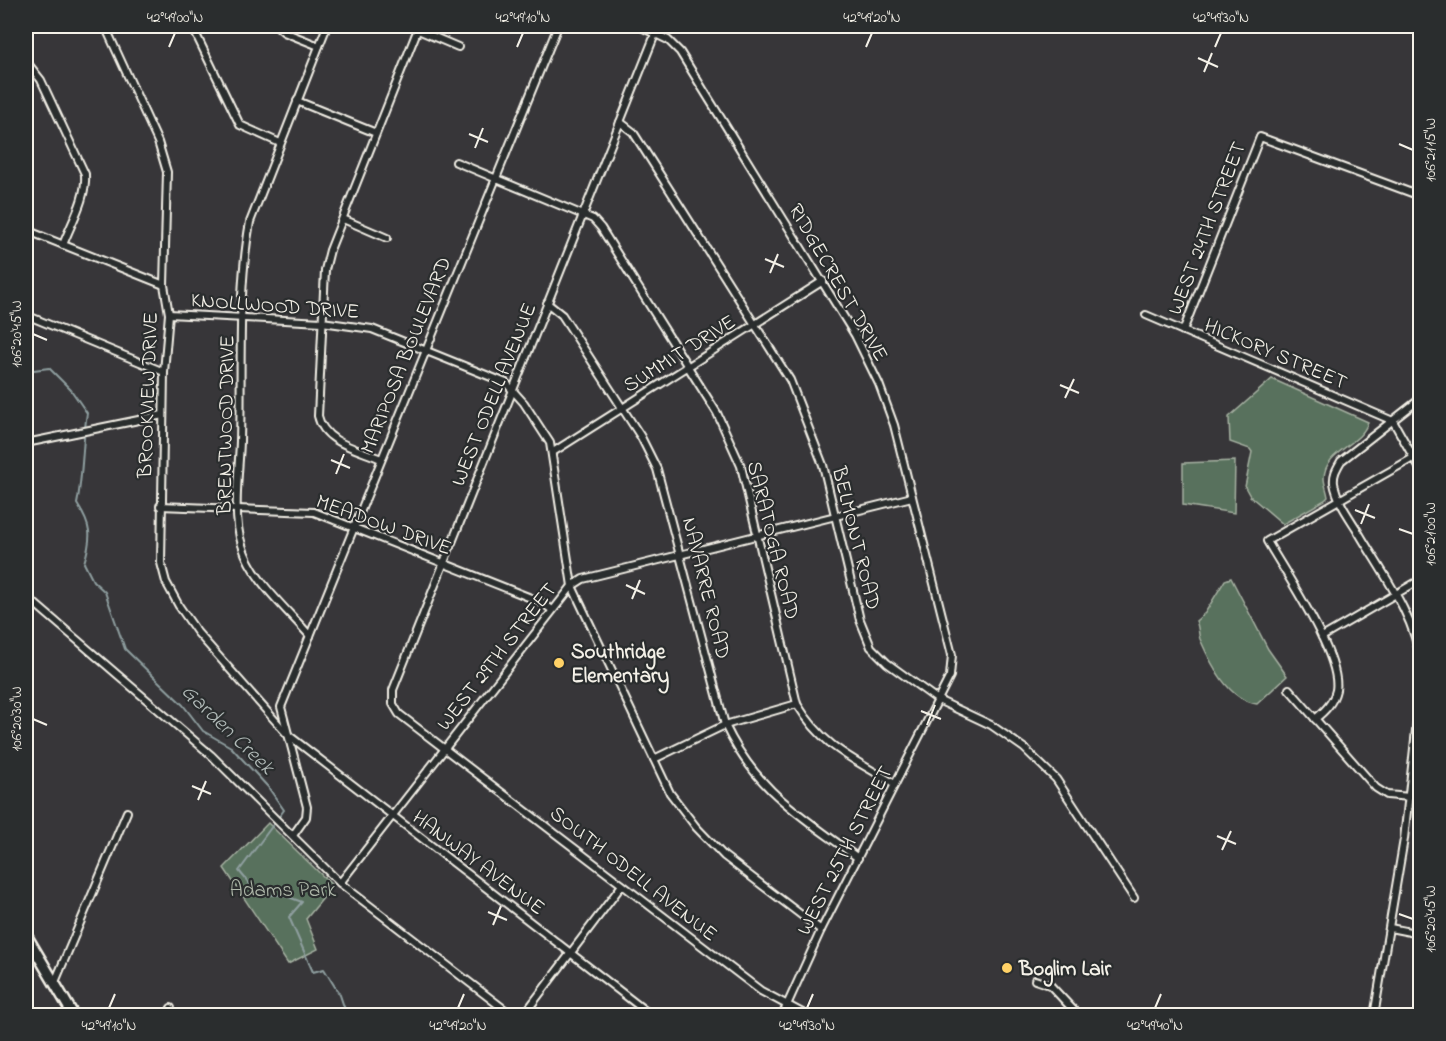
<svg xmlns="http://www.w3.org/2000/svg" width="1446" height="1041" font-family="'Indie Flower',sans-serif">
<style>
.green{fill:#59715d;stroke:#a6b1a2;stroke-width:1.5}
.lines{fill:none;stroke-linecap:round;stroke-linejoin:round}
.stream{stroke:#8f9fa0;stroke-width:2}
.minor-casing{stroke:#f4f1e8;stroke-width:10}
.secondary-casing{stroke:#f4f1e8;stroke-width:14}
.minor{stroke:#2a2d2e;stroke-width:6}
.secondary{stroke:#2a2d2e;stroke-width:9}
.ticks{fill:none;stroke:#f4f1e8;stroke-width:2}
.poi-dot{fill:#ffd166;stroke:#2a2d2e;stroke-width:2}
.labels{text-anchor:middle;stroke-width:4.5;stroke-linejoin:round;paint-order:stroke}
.street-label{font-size:21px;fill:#f4f1e8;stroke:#2a2d2e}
.poi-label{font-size:21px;font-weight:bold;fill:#f4f1e8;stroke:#2a2d2e;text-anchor:start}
.park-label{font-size:21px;fill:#aeb7a9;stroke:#2a2d2e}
.water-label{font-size:22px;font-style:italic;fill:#b1bab8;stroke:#2a2d2e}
.neatline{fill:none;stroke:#f4f1e8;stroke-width:2}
.ticks-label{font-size:15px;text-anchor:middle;fill:#f4f1e8}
</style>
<rect width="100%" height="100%" fill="#373639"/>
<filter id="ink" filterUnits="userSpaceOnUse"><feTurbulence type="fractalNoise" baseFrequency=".0167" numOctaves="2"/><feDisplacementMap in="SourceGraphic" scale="12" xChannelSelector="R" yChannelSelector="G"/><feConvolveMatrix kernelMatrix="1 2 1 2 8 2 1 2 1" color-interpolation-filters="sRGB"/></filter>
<g filter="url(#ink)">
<g class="green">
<path d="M1272,379L1368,422C1361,446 1325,450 1324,478C1324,484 1327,490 1328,497L1325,500L1283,524L1250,496L1245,487L1252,452L1250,449L1230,442L1229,417Z"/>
<path d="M1235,461L1234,513L1183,505V463Z"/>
<path d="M1231,578L1268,649L1287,676L1257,704C1228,700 1211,664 1200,639C1198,633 1199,627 1196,621L1205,613L1225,580Z"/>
<path d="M268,823L333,886L306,919L318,949L288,964L224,868Z"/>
</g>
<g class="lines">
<path class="stream" d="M26,371L49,368L71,390L87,413C82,444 83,474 77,504C92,527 92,537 84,563L93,581L105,592L125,649L183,705L203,731L231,747L268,787L284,810L239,871L259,895H283L302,902L289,917L313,972L324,969L340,995L347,1016"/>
<g class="minor-casing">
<g id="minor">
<path d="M105,26L158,142L167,172L164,285L169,314L164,372L161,563L166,582L179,606L197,632L287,734L652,1016"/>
<path d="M192,26L240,125L280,143"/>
<path d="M277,26L284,32L319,46"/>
<path d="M639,26L668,40L680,52L855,335L879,384L894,425L952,655L950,676L821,930L782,1016"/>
<path d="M418,30L458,47"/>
<path d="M656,32L393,690V704L399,714L761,991L808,1016"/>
<path d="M26,61L41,80L85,174C87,198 71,223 63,245"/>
<path d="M297,101L376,133"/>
<path d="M620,122L633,132L790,380L823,465L860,620L871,647L887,663L938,700L991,725L1024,748L1056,779L1134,898"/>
<path d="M456,162L593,219L601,228L717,413L741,466L797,704C824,748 852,758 895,784"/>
<path d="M343,219L387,238"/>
<path d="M26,230L164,285"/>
<path d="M547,303L562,315L641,437L657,469L725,725C756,791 802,816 858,858"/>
<path d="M169,314L322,322L372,329L506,383L524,403L550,443L572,586L670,793L696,827L724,856L821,930"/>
<path d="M26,315L164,372"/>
<path d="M1146,315L1393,421L1420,469"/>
<path d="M1183,331L1260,137L1420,196"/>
<path d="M1420,399L1341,461C1337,468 1333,474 1334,483C1337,500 1347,514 1356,528C1379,569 1415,614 1420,661"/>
<path d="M26,443L163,415"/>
<path d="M553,452L823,281"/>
<path d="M381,459C358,449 324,443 318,416L325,270L330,250L419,26"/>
<path d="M160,506L314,512L541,602L551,609"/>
<path d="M26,596L211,755L340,883L513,1016"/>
<path d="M310,636C287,609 252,580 242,545C232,514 239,473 240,441C242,369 237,293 250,222L327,26"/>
<path d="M1322,637L1420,580"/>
<path d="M1289,689L1376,788L1387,795L1410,797"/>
<path d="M1315,719C1325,711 1333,703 1336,690C1342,656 1285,573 1267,541L1413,458"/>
<path d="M654,759L725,725L797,704"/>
<path d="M294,834L306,817L307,807L281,707L558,26"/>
<path d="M340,883L572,586L583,579L912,497"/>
<path d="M1390,928L1420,934"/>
<path d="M1035,980L1050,985L1079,1016"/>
<path d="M55,982L127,812"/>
<path d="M167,1016L171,1008"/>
<path d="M523,1016L622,885"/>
<path d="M1374,1016L1404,839L1420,694"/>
</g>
</g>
<g class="secondary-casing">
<path id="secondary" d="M26,935L74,1016"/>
</g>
<use href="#minor" class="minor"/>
<use href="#secondary" class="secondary"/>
</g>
</g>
<path class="ticks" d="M169,47L175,33M517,47L523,33M866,47L872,33M1215,47L1221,33M1198,58L1218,67M1204,72L1212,53M469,134L488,142M1399,144L1413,150M475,148L483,128M765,259L784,267M770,273L778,254M33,334L47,340M1060,385L1079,393M1065,398L1074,379M331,460L350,468M336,474L344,454M1355,510L1375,518M1361,524L1369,504M1399,529L1413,534M626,585L645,594M632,599L640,580M921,711L941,719M33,719L47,725M927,725L935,705M192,786L211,794M198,800L206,781M1217,836L1236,844M1222,850L1231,831M488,912L507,920M1399,914L1413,919M493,925L501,906M109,1008L115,994M458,1008L464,994M807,1008L813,994M1155,1008L1161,994"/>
<g class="poi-dot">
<circle cx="559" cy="663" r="6"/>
<circle cx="1007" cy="968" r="6"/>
</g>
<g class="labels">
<g class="street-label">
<text transform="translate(1206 228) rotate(-69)" y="7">WEST 24TH STREET</text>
<text transform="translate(839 282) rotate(60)" y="7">RIDGECREST DRIVE</text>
<text transform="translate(275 305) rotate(4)" y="7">KNOLLWOOD DRIVE</text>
<text transform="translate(679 353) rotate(-32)" y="7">SUMMIT DRIVE</text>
<text transform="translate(1276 353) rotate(23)" y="7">HICKORY STREET</text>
<text transform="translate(405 355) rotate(-68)" y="7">MARIPOSA BOULEVARD</text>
<text transform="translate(493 394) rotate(-68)" y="7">WEST ODELL AVENUE</text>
<text transform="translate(147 395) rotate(-88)" y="7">BROOKVIEW DRIVE</text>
<text transform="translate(225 425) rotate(-89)" y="7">BRENTWOOD DRIVE</text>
<text transform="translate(384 524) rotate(20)" y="7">MEADOW DRIVE</text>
<text transform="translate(857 538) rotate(76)" y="7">BELMONT ROAD</text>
<text transform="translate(774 540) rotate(76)" y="7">SARATOGA ROAD</text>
<text transform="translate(707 588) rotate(76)" y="7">NAVARRE ROAD</text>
<text transform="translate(496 656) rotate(-52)" y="7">WEST 29TH STREET</text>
<text transform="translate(844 850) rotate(-63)" y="7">WEST 25TH STREET</text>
<text transform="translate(479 862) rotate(37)" y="7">HANWAY AVENUE</text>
<text transform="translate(634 873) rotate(38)" y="7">SOUTH ODELL AVENUE</text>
</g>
<g class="poi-label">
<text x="571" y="658">Southridge<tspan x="571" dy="24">Elementary</tspan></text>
<text x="1019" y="975">Boglim Lair</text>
</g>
<g class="park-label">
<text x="283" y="896">Adams Park</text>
</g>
<g class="water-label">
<text transform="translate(229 728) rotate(44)" y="8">Garden Creek</text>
</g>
</g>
<rect width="1446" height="1041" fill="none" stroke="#2a2d2e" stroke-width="66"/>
<rect x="33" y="33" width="1380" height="975" class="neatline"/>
<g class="ticks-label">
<text x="175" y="22">42°49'00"N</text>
<text x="523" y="22">42°49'10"N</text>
<text x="872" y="22">42°49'20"N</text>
<text x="1221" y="22">42°49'30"N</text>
<text transform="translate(1430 150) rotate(-90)" y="5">106°21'15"W</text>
<text transform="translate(16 334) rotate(-90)" y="5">106°20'45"W</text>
<text transform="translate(1430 534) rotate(-90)" y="5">106°21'00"W</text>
<text transform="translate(16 719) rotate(-90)" y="5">106°20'30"W</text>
<text transform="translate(1430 919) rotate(-90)" y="5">106°20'45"W</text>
<text x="109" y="1030">42°49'10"N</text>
<text x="458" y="1030">42°49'20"N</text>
<text x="807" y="1030">42°49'30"N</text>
<text x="1155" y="1030">42°49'40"N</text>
</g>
</svg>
